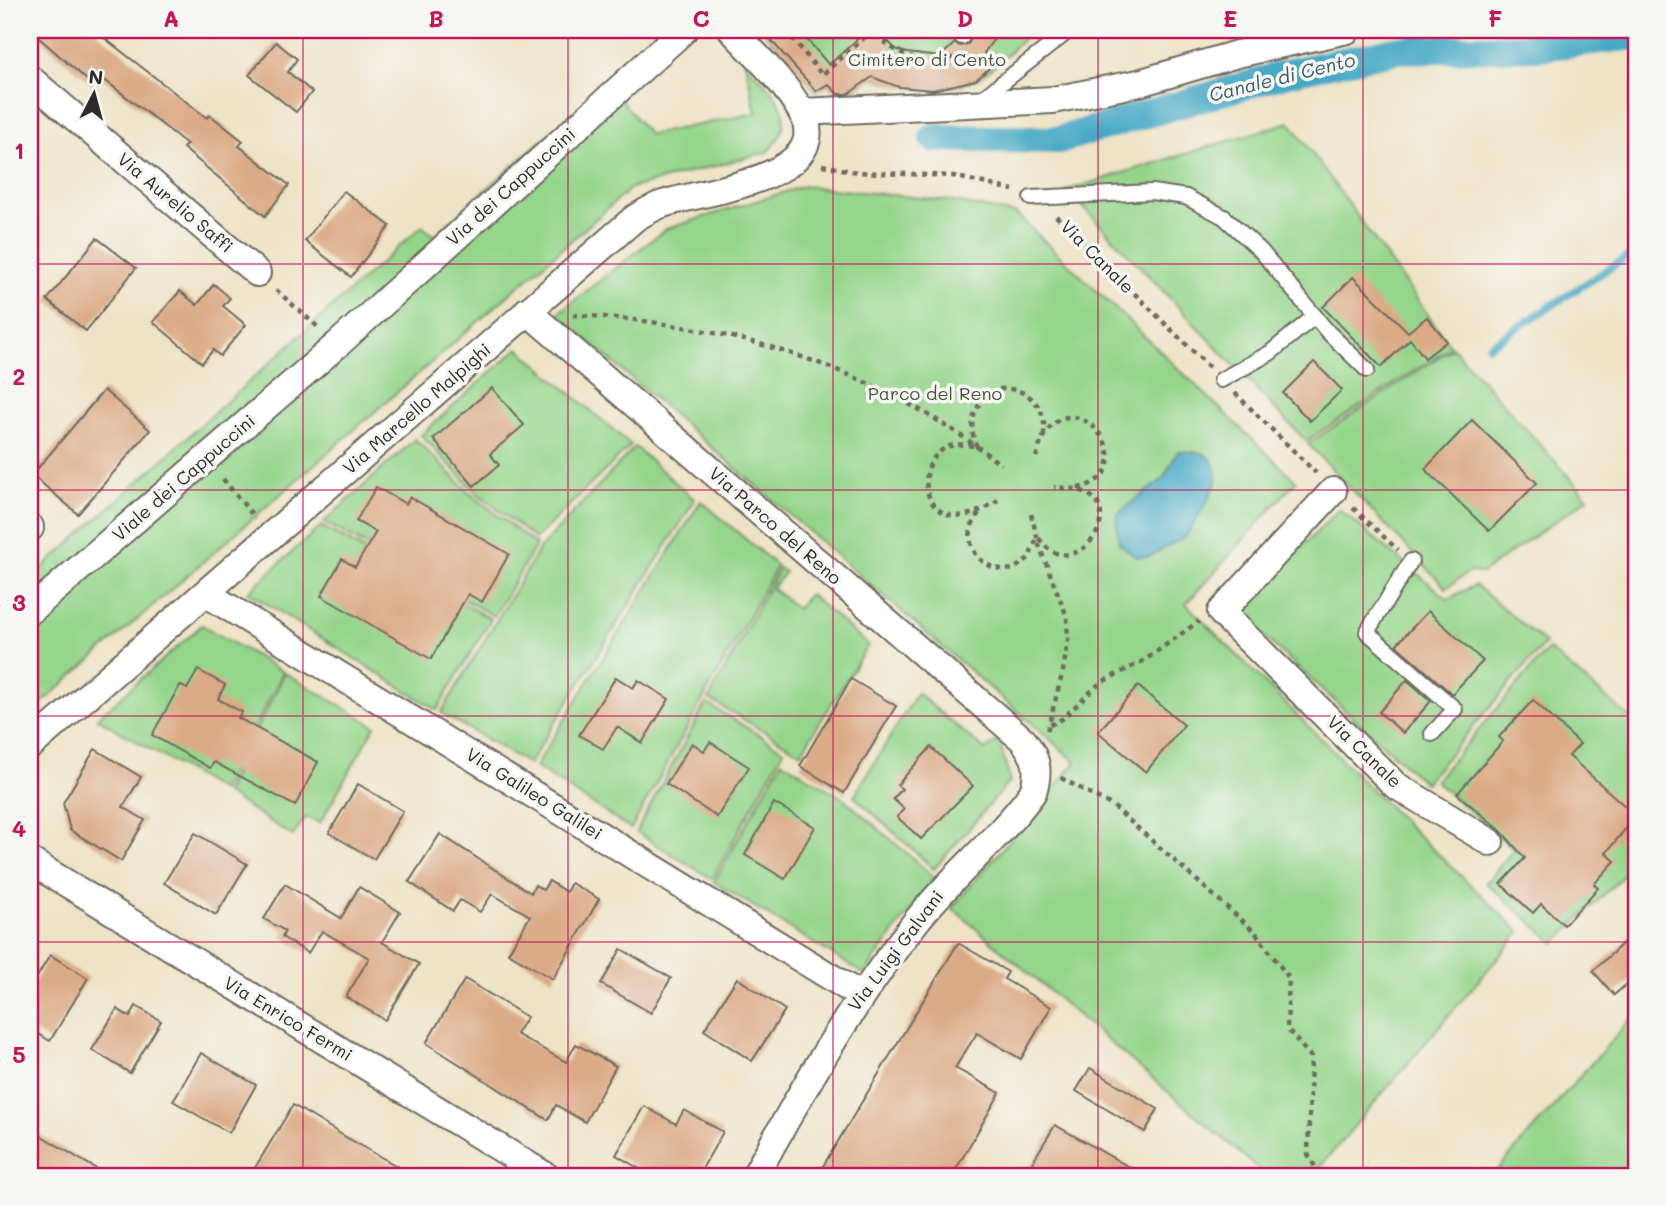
<svg xmlns="http://www.w3.org/2000/svg" width="1666" height="1206" font-family="Mali,sans-serif">
<style>
.green{fill:#95d58b;stroke:#60805b;stroke-width:2}
.water{fill:#45a8c5;stroke:#386a78;stroke-width:2}
.lines{fill:none;stroke-linecap:round;stroke-linejoin:round}
.stream{stroke:#45a8c5;stroke-width:8}
.canal{stroke:#45a8c5;stroke-width:28}
.building{fill:#dbab87}
.lane-casing{stroke:#6f6b61;stroke-width:18}
.street-casing{stroke:#6f6b61;stroke-width:30}
.path{stroke:#6f6b61;stroke-width:4.5;stroke-dasharray:5 5;stroke-linecap:butt}
.lane{stroke:#fff;stroke-width:14}
.street{stroke:#fff;stroke-width:26}
.grid{fill:none;stroke:#c2185b;stroke-width:2;stroke-opacity:0.55}
.labels{text-anchor:middle;stroke-width:7;stroke-linejoin:round;paint-order:stroke}
.park-label{font-size:18px;fill:#465643;stroke:#f6f6f2}
.street-label{font-size:18px;fill:#2b2b2b;stroke:#f6f6f2}
.water-label{font-size:19px;font-style:italic;fill:#355d69;stroke:#f6f6f2}
.neatline{fill:none;stroke:#c2185b;stroke-width:2.5}
.grid-label{font-size:23px;text-anchor:middle;font-weight:bold;fill:#c2185b}
</style>
<rect width="100%" height="100%" fill="#f6f6f2"/>
<filter id="ink" filterUnits="userSpaceOnUse"><feTurbulence type="fractalNoise" baseFrequency=".0143" numOctaves="2"/><feDisplacementMap in="SourceGraphic" scale="14" xChannelSelector="R" yChannelSelector="G"/><feConvolveMatrix kernelMatrix="1 2 1 2 8 2 1 2 1" color-interpolation-filters="sRGB"/></filter>
<filter id="wash" filterUnits="userSpaceOnUse"><feTurbulence type="fractalNoise" baseFrequency=".00686" numOctaves="4" result="noise"/><feDisplacementMap in="SourceGraphic" scale="28" xChannelSelector="R" yChannelSelector="G"/><feGaussianBlur stdDeviation="1.57" result="paint"/><feColorMatrix in="noise" values="0 0 0 0 0 0 0 0 0 0 0 0 0 0 0 0 0 1.4 0 .05"/><feComposite in="paint" operator="in"/></filter>
<g filter="url(#wash)">
<rect width="100%" height="100%" fill="#eee3c6"/>
<g class="green">
<path d="M762,30H1033C1017,43 992,73 974,80C940,95 905,89 872,77L842,98L828,84L816,91Z"/>
<path d="M745,62C772,92 805,116 767,152L631,188L30,713V579L422,226L434,236L607,82L649,135L756,113Z"/>
<path d="M1290,122L1451,347L1306,441L1067,190Z"/>
<path d="M804,186L950,201L1016,214L1296,481L1186,604L1402,820L1520,932L1312,1176H1267L952,908L1076,762L557,314L666,229Z"/>
<path d="M518,348L631,445L535,539L476,492L421,435Z"/>
<path d="M1453,348L1588,498L1482,573L1469,572L1446,588L1308,444Z"/>
<path d="M415,439L472,495L536,545L494,616L324,522Z"/>
<path d="M635,447L695,500L529,764L441,713L540,548Z"/>
<path d="M701,501L777,566L631,829L535,767Z"/>
<path d="M1339,509L1448,599L1475,585L1545,643L1425,783L1238,613Z"/>
<path d="M321,526L491,619L437,710L248,592Z"/>
<path d="M779,568L785,572L772,588L797,609L809,594L868,645L801,753L709,699Z"/>
<path d="M202,625L283,672L222,791L97,718Z"/>
<path d="M1548,649L1636,723V863L1555,943L1486,883L1514,849L1435,781Z"/>
<path d="M285,673L375,726L320,823L306,817L293,836L225,793Z"/>
<path d="M917,693L985,750L999,740L1010,781L934,869L854,796Z"/>
<path d="M706,703L784,750L712,879L636,832Z"/>
<path d="M782,761L843,798L934,877L864,974L714,882Z"/>
<path d="M1636,1013V1176H1492Z"/>
</g>
<path class="water" d="M1178,451L1203,453L1211,459L1216,473L1217,481L1207,502L1186,536L1149,557H1136L1119,543L1116,519L1121,511L1163,479Z"/>
<g class="lines">
<path class="stream" d="M1489,346L1636,251"/>
<path class="canal" d="M933,138L1058,140L1291,72L1397,50L1538,47L1636,36"/>
</g>
<g id="blocks">
<g class="building">
<path d="M30,30H94L207,118L210,115L243,141L239,146L289,185L265,216L183,148L187,144L102,78L95,87Z"/>
<path d="M762,30H799L829,65L867,30H878L895,49L907,53L940,57L955,43L960,46L968,44L971,39L969,30H1000L984,53L996,62L976,80L933,90L899,87L872,77L848,94H838L828,84L816,91Z"/>
<path d="M276,42L297,59L288,72L312,92L296,112L249,75Z"/>
<path d="M344,191L390,226L351,277L305,241Z"/>
<path d="M97,238L136,268L86,331L47,300Z"/>
<path d="M1353,277L1408,332L1427,317L1447,341L1425,358L1410,339L1381,367L1323,307Z"/>
<path d="M214,284L230,298L223,306L246,325L220,356L213,350L202,363L153,322L180,291L197,305Z"/>
<path d="M1314,362L1342,390L1310,421L1283,393Z"/>
<path d="M492,388L524,425L490,454L499,465L474,486L433,439Z"/>
<path d="M104,390L150,430L78,514L32,475Z"/>
<path d="M1472,420L1537,483L1489,531L1425,469Z"/>
<path d="M376,487L406,504L410,497L509,554L482,602L468,594L431,659L321,596L342,559L355,567L376,532L356,521Z"/>
<path d="M1428,611L1483,661L1452,694L1396,645Z"/>
<path d="M198,670L225,685L218,699L242,712L238,718L318,762L295,806L214,762L210,768L152,735L180,685L187,689Z"/>
<path d="M616,677L633,688L638,680L669,699L642,743L617,727L603,749L579,735Z"/>
<path d="M851,679L896,706L844,793L800,766Z"/>
<path d="M1407,680L1431,701L1403,733L1379,712Z"/>
<path d="M1138,686L1184,725L1146,772L1098,732Z"/>
<path d="M1533,700L1580,744L1569,756L1636,816L1606,853L1615,861L1594,884L1598,888L1564,925L1541,904L1533,913L1501,884L1525,858L1499,829L1457,794L1503,741L1499,737Z"/>
<path d="M710,742L749,767L717,817L666,784L692,743L704,751Z"/>
<path d="M931,747L973,786L921,839L897,817L904,809L893,799L902,789L897,785Z"/>
<path d="M95,749L141,777L123,807L145,820L121,861L70,830L63,803Z"/>
<path d="M358,784L403,811L374,859L329,833Z"/>
<path d="M774,803L815,827L785,879L745,855Z"/>
<path d="M195,833L247,864L216,915L164,883Z"/>
<path d="M440,834L531,893L535,885L543,890L549,881L566,892L571,883L599,899L553,979L508,953L530,916L492,894L480,912L460,900L453,911L409,882Z"/>
<path d="M285,884L341,918L359,887L400,912L382,942L419,964L385,1020L346,997L369,958L322,931L308,953L282,937L285,931L264,919Z"/>
<path d="M1636,931V976L1614,995L1593,971Z"/>
<path d="M958,943L1008,972L1004,979L1051,1007L1021,1059L977,1033L955,1068L1000,1093L952,1176H817Z"/>
<path d="M621,949L671,978L651,1013L601,984Z"/>
<path d="M50,955L88,978L50,1041L30,1029V989Z"/>
<path d="M737,978L785,1010L752,1061L704,1030Z"/>
<path d="M465,979L527,1017L516,1034L566,1062L576,1044L616,1066L585,1122L556,1105L548,1120L426,1043Z"/>
<path d="M136,1006L161,1021L130,1073L92,1050L117,1009L130,1017Z"/>
<path d="M201,1053L256,1085L229,1133L173,1101Z"/>
<path d="M1090,1068L1158,1109L1145,1132L1076,1091Z"/>
<path d="M293,1105L344,1136L414,1176H250Z"/>
<path d="M644,1106L676,1124L684,1110L723,1132L698,1176H652L616,1155Z"/>
<path d="M1055,1125L1145,1176H1024Z"/>
<path d="M30,1129L108,1176H30Z"/>
</g>
</g>
</g>
<g filter="url(#ink)">
<use href="#blocks" fill-opacity="0" stroke="#6f6b61" stroke-width="2"/>
<g class="lines">
<g class="lane-casing">
<g id="lane">
<path d="M955,30L962,37"/>
<path d="M980,100L1070,30"/>
<path d="M1031,198L1152,192L1186,197L1224,217L1261,251L1327,331L1367,370"/>
<path d="M1221,380L1270,353L1315,316"/>
<path d="M1411,561L1367,632L1455,709L1432,734"/>
</g>
</g>
<g class="street-casing">
<g id="street">
<path d="M30,79L257,273"/>
<path d="M802,112L1053,100L1139,83L1237,54L1347,30"/>
<path d="M527,311L1023,740C1037,758 1040,770 1033,792C1000,838 953,875 918,919C852,1003 806,1083 755,1176"/>
<path d="M1333,491L1221,612L1395,785L1490,842"/>
<path d="M30,527V528"/>
<path d="M207,594L860,995"/>
<path d="M30,611L338,344L684,30"/>
<path d="M30,746L635,218C644,213 653,207 663,204C700,191 839,179 801,111C784,81 755,55 732,30"/>
<path d="M30,861L546,1176"/>
</g>
</g>
<g class="path">
<path d="M786,30L822,75L872,31C893,52 926,72 955,56"/>
<path d="M822,165L857,172L953,176L1013,190"/>
<path d="M1056,216L1209,367"/>
<path d="M276,290L319,328"/>
<path d="M573,315C727,322 880,368 1001,465"/>
<path d="M1235,393L1316,473"/>
<path d="M973,446C904,429 911,560 998,500"/>
<path d="M977,447C966,423 975,399 1000,389C1026,386 1047,406 1044,433"/>
<path d="M1036,457C1039,449 1041,439 1046,432C1081,380 1151,478 1073,489"/>
<path d="M223,479L255,518"/>
<path d="M1353,508L1398,550"/>
<path d="M979,513C957,541 980,574 1014,569L1029,558L1036,540"/>
<path d="M1031,514L1040,548L1067,617L1068,640L1063,671L1047,732"/>
<path d="M1039,538C1071,588 1132,511 1082,491C1073,488 1063,488 1054,487"/>
<path d="M1050,725L1062,719L1100,683L1145,660L1199,621"/>
<path d="M1061,778L1113,806L1255,932L1289,978L1287,1029L1311,1057L1308,1154L1320,1176"/>
</g>
<use href="#lane" class="lane"/>
<use href="#street" class="street"/>
</g>
</g>
<path class="grid" d="M303,30V1176M568,30V1176M833,30V1176M1098,30V1176M1363,30V1176M30,264H1636M30,490H1636M30,716H1636M30,942H1636"/>
<g class="labels">
<g class="park-label">
<text x="927" y="66">Cimitero di Cento</text>
<text x="935" y="400">Parco del Reno</text>
</g>
<g class="street-label">
<text transform="translate(511 187) rotate(-42)" y="6">Via dei Cappuccini</text>
<text transform="translate(175 203) rotate(40)" y="6">Via Aurelio Saffi</text>
<text transform="translate(1097 257) rotate(45)" y="6">Via Canale</text>
<text transform="translate(417 409) rotate(-41)" y="6">Via Marcello Malpighi</text>
<text transform="translate(184 478) rotate(-41)" y="6">Viale dei Cappuccini</text>
<text transform="translate(775 526) rotate(41)" y="6">Via Parco del Reno</text>
<text transform="translate(1364 752) rotate(44)" y="6">Via Canale</text>
<text transform="translate(534 794) rotate(32)" y="6">Via Galileo Galilei</text>
<text transform="translate(896 951) rotate(-53)" y="6">Via Luigi Galvani</text>
<text transform="translate(288 1019) rotate(31)" y="6">Via Enrico Fermi</text>
</g>
<g class="water-label">
<text transform="translate(1282 77) rotate(-14)" y="7">Canale di Cento</text>
</g>
</g>
<rect width="1666" height="1206" fill="none" stroke="#f6f6f2" stroke-width="77"/>
<g transform="translate(94 94) rotate(6)" stroke="#f6f6f2" stroke-width="5" paint-order="stroke">
<path d="M0-5L12 26L0 18L-12 26Z" fill="#2b2b2b"/>
<text y="-10" font-size="19" font-weight="bold" text-anchor="middle" fill="#2b2b2b">N</text>
</g>
<rect x="38" y="38" width="1590" height="1130" class="neatline"/>
<g class="grid-label">
<text x="171" y="27">A</text>
<text x="436" y="27">B</text>
<text x="701" y="27">C</text>
<text x="965" y="27">D</text>
<text x="1230" y="27">E</text>
<text x="1495" y="27">F</text>
<text x="19" y="159">1</text>
<text x="19" y="385">2</text>
<text x="19" y="611">3</text>
<text x="19" y="837">4</text>
<text x="19" y="1063">5</text>
</g>
</svg>
